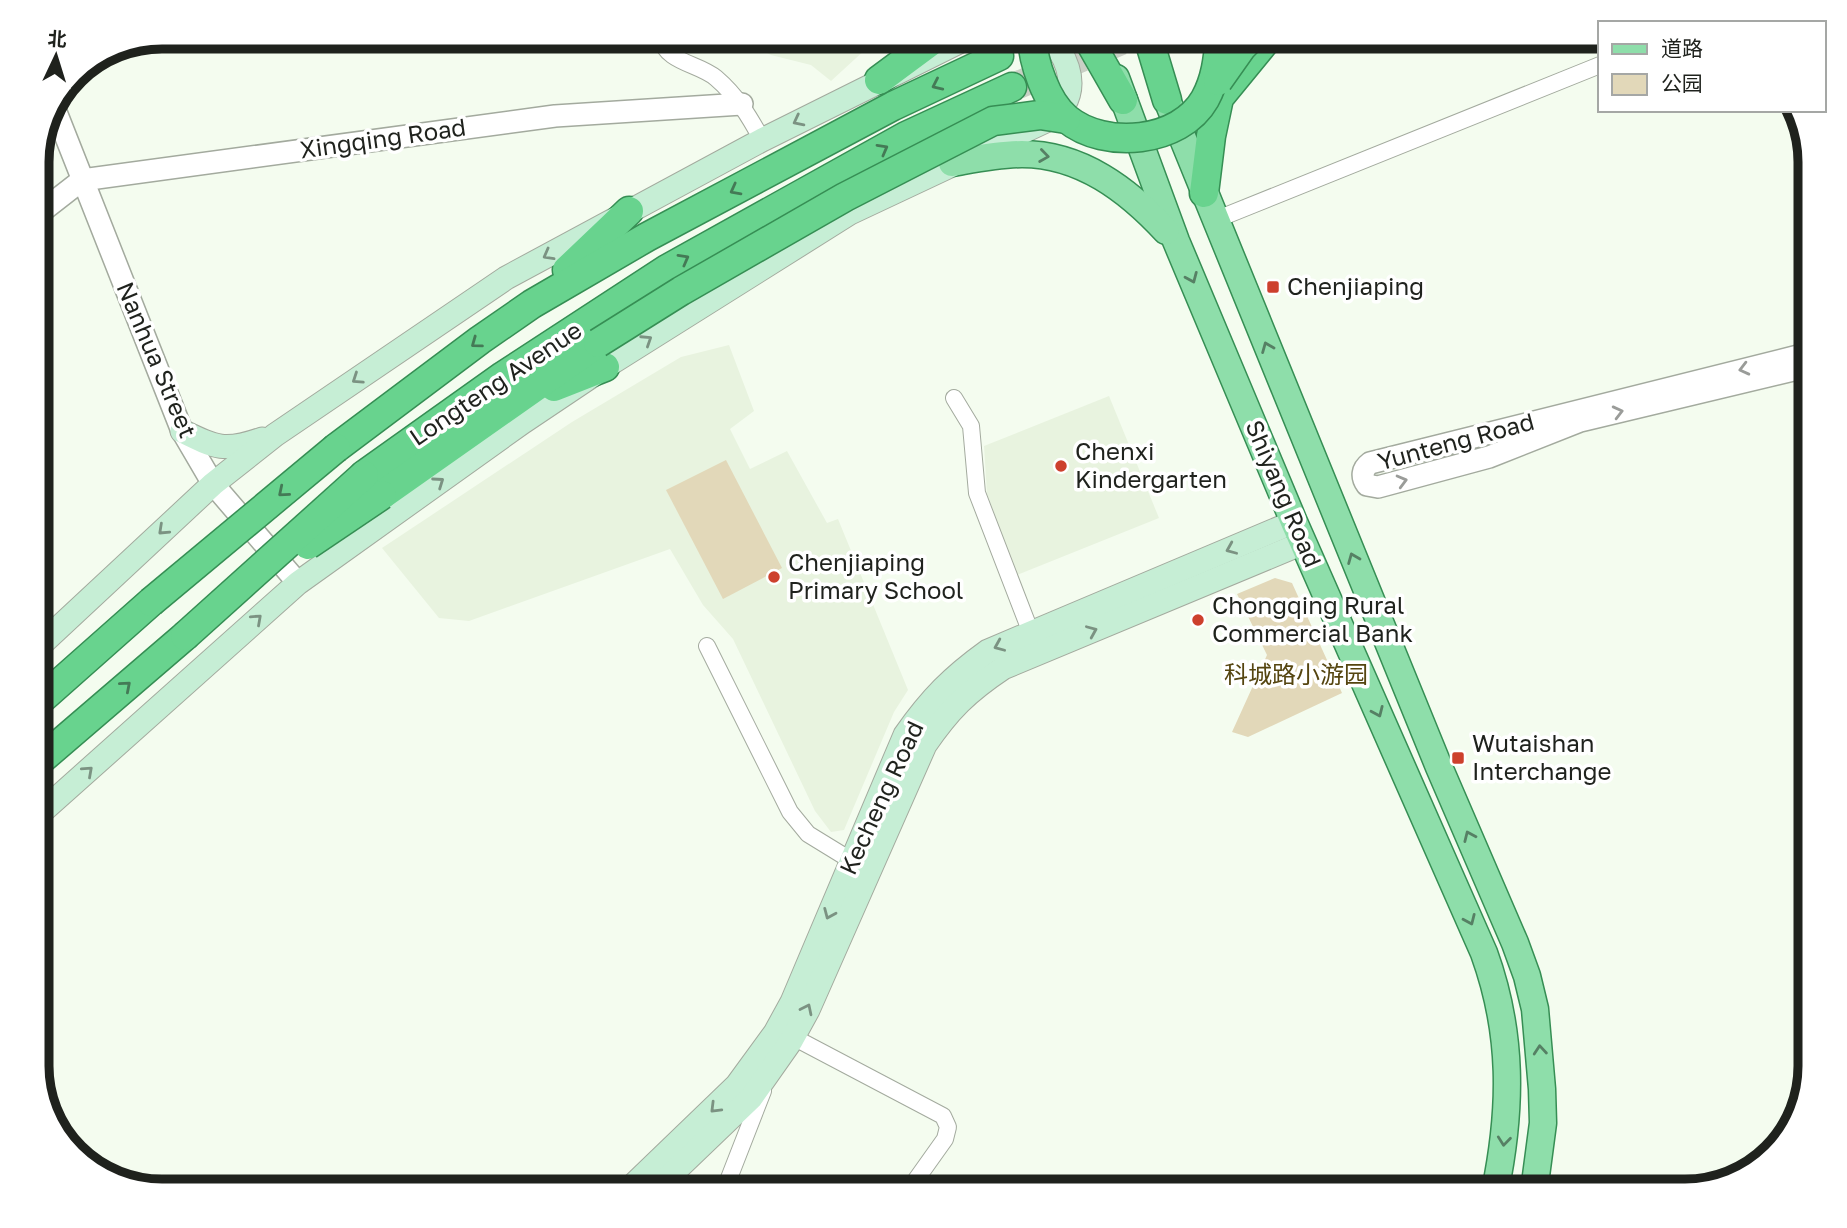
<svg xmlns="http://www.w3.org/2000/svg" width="1847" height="1228" font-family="'Golos Text','Noto Sans SC',sans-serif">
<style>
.built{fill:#e8f3df}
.green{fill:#e2d8b9}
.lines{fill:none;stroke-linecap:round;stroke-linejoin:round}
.trunk-tunnel{stroke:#c9d0c5;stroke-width:28;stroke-dasharray:28 14;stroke-linecap:butt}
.minor-casing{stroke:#a3aa9e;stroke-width:18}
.tertiary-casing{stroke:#a3aa9e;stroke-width:24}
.secondary-casing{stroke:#a3aa9e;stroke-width:25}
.primary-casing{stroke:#368e54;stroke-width:29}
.trunk-casing{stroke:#368e54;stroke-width:31}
.minor{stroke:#fff;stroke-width:16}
.tertiary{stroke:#fff;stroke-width:21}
.secondary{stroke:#c6eed5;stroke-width:23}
.primary{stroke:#8edeaa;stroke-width:26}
.trunk{stroke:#68d38e;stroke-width:28}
.trunk-bridge-casing{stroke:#368e54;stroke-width:31;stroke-linecap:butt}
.trunk-bridge{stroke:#68d38e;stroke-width:28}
.oneway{stroke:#447a56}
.oneway2{stroke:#7b9282}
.oneway3{stroke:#568064}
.oneway4{stroke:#9a9c99}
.poi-dot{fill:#cd402d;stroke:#fff;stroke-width:2.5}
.labels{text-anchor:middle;stroke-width:7;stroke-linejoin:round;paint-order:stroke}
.street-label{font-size:24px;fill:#1f221d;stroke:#fff}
.poi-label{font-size:24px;fill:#1f221d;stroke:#fff;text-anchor:start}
.park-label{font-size:24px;fill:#554510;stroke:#fff}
.rim{fill:none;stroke:#1f221d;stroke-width:9}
</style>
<rect width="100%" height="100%" fill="#f4fcef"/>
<g class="built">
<path d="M735,37H879L831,81L811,65L771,55Z"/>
<path d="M729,345L754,411L730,429L750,469L787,451L827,523L838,519L908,690L894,712L844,830L831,832L815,811L733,639L703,605L670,549L469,621L439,618L382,548L572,422L681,357Z"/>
<path d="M1109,396L1159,518L1017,575L987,494L984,446Z"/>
</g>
<g class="green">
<path d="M726,460L782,568L723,599L666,490Z"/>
<path d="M1275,578L1292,583L1342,693L1248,737L1232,732L1267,655L1237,594Z"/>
</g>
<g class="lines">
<path class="trunk-tunnel" d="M1018,85L1131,37"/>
<g class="minor-casing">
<g id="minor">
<path d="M660,37C666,63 698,63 716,78C737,96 749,116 762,140"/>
<path d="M1215,220L1600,65"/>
<path d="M954,398L971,426L977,493L1031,633"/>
<path d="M707,646L790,812L808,834L852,861"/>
<path d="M793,1037L943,1116L948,1127L945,1139L908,1191"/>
<path d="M724,1191L763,1091"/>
</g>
</g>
<g class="tertiary-casing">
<g id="tertiary">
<path d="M56,112L182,431L213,484L298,583"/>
<path d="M37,215L82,180L555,116L742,104"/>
<path d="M1810,353L1370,463C1362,469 1361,477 1367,485L1378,487L1489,457L1580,421L1810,366"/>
</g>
</g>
<g class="secondary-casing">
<g id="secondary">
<path d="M182,431C216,448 225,452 262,439"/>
<path d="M37,648L213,484L275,435L506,278L762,140L969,37"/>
<path d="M37,816L298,583L523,422L605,367L850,213L1052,118C1056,114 1062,110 1064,105C1078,81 1065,52 1047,37"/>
<path d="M627,1191L737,1085L775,1033L792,1002L905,735C931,698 952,677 988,651L1294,522"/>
<path d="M654,1191L751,1098L791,1041L808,1010L925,745C949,710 967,692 1003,668L1303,543"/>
</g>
</g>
<g class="primary-casing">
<g id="primary">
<path d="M1116,78L1176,241L1294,522L1484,953C1513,1033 1512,1108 1495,1191"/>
<path d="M1170,107L1439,767L1515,943L1527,976L1535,1009L1542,1089L1543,1123L1534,1191"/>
<path d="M952,163C975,159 998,154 1022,154C1081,154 1128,190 1166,231"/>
</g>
</g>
<g class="trunk-casing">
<g id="trunk">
<path d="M1087,37L1123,100"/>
<path d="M1148,37L1167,100"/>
<path d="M879,80L937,37"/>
<path d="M1204,193L1211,136L1219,98L1264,43"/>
<path d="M567,270L629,211"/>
<path d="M554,387L605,367"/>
<path d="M336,448L480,340L532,304L647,237L893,106L999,56"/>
<path d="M364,475L503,376L667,269L906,136L1012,87"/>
<path d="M382,495L598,343"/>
<path d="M37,703L151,602"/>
<path d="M37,763L185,636"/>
</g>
</g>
<use href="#minor" class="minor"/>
<use href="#tertiary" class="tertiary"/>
<use href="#secondary" class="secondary"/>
<use href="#primary" class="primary"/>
<use href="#trunk" class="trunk"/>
<g class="trunk-bridge-casing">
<g id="trunk-bridge">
<path d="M1032,37C1033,62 1046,102 1067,119C1105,150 1180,143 1205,99C1216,79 1218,59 1220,37"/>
<path d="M1218,81L1242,47L1252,37"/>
<path d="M598,343L681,291L845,197L993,121L1040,115L1066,119"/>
<path d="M308,545L382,495"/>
<path d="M151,602L336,448"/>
<path d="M185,636L364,475"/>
</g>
</g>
<use href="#trunk-bridge" class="trunk-bridge"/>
</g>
<defs><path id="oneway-chevron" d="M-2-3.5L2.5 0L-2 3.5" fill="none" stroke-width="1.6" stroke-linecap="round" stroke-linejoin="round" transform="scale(1.75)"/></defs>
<g class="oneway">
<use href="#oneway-chevron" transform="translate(937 85) rotate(155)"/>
<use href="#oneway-chevron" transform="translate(883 149) rotate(-29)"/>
<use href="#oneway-chevron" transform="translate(735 190) rotate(152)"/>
<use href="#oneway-chevron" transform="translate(684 259) rotate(-29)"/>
<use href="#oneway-chevron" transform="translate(476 343) rotate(144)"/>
<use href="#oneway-chevron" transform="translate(283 492) rotate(140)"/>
<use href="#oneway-chevron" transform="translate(126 686) rotate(-41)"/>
</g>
<g class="oneway2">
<use href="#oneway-chevron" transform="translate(798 121) rotate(153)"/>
<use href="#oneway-chevron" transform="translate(548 255) rotate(151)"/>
<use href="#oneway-chevron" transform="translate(647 340) rotate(-33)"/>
<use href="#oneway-chevron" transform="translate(357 379) rotate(146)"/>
<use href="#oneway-chevron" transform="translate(439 482) rotate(-35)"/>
<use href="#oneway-chevron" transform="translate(163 530) rotate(137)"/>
<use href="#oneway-chevron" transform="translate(1231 549) rotate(157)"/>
<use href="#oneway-chevron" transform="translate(257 619) rotate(-42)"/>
<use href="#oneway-chevron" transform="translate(1092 631) rotate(-23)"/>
<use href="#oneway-chevron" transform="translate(999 646) rotate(157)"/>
<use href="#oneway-chevron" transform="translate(88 771) rotate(-42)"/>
<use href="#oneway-chevron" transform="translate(829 914) rotate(113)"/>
<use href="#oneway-chevron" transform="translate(807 1009) rotate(-64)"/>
<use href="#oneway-chevron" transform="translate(715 1108) rotate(135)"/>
</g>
<g class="oneway3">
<use href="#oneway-chevron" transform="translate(1044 156) rotate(8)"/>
<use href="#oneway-chevron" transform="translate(1192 278) rotate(67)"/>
<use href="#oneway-chevron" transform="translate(1267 347) rotate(-112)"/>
<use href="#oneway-chevron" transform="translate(1353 558) rotate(-112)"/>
<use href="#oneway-chevron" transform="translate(1378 712) rotate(66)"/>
<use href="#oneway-chevron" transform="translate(1469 836) rotate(-114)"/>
<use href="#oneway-chevron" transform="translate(1470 920) rotate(66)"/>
<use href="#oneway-chevron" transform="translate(1540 1050) rotate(-95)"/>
<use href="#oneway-chevron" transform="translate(1504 1141) rotate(96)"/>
</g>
<g class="oneway4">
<use href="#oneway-chevron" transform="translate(1744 369) rotate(166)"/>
<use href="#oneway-chevron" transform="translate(1618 412) rotate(-14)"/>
<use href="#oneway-chevron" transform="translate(1402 481) rotate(-15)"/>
</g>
<g class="poi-dot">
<rect x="1266" y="280" width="14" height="14" rx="3.5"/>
<circle cx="1061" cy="466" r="7"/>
<circle cx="774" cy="577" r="7"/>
<circle cx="1198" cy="620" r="7"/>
<rect x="1451" y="751" width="14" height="14" rx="3.5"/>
</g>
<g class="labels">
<g class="street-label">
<text transform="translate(383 139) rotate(-8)" y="8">Xingqing Road</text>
<text transform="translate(156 360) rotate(67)" y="8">Nanhua Street</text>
<text transform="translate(496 384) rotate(-34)" y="8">Longteng Avenue</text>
<text transform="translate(1456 442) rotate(-15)" y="8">Yunteng Road</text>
<text transform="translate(1283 494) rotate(67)" y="8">Shiyang Road</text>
<text transform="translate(882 798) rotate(-65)" y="8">Kecheng Road</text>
</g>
<g class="poi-label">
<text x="1287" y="295">Chenjiaping</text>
<text x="1075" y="460">Chenxi<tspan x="1075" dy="28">Kindergarten</tspan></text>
<text x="788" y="571">Chenjiaping<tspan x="788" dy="28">Primary School</tspan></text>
<text x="1212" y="614">Chongqing Rural<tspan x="1212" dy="28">Commercial Bank</tspan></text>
<text x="1472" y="752">Wutaishan<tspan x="1472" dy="28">Interchange</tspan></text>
</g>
<g class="park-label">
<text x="1296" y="683">科城路小游园</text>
</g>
</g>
<path d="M0 0H1847V1228H0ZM162 49H1685A113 113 0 0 1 1798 162V1066A113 113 0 0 1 1685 1179H162A113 113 0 0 1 49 1066V162A113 113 0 0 1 162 49Z" fill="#fff" fill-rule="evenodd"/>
<path class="rim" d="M162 49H1685A113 113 0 0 1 1798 162V1066A113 113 0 0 1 1685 1179H162A113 113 0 0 1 49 1066V162A113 113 0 0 1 162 49Z"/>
<rect x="1598" y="21" width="228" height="91" fill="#ffffff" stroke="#a5a7a5" stroke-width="2"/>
<rect x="1612" y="44" width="35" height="10" fill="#8edeaa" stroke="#a5a7a5" stroke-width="2"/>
<text x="1661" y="56" font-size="21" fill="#1f221d">道路</text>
<rect x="1612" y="74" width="35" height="21" fill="#e2d8b9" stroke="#a5a7a5" stroke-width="2"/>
<text x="1661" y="91" font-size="21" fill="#1f221d">公园</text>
<g transform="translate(56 56) rotate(4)" stroke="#ffffff" stroke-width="5" paint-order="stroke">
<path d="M0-5L12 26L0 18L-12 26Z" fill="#1f221d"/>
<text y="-10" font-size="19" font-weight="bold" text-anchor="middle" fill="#1f221d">北</text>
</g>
</svg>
